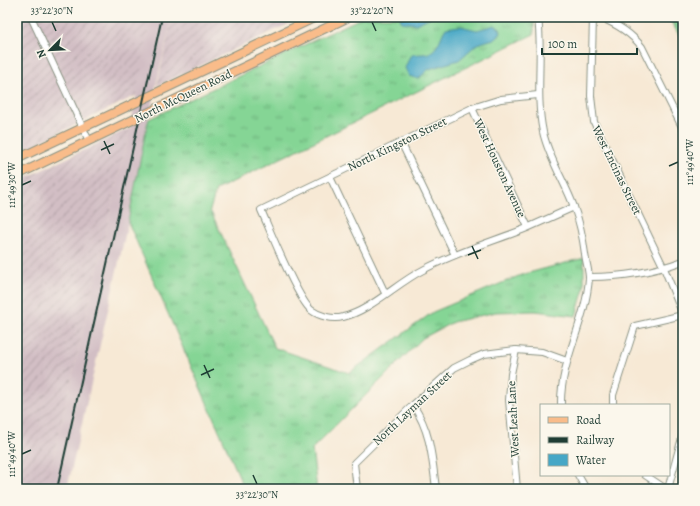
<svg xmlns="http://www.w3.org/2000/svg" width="700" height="506" font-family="Alegreya,serif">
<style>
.industrial{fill:url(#industrial-furrows)}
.railway{fill:#d2bec4}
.grass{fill:url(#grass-tufts);stroke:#528964}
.water{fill:#46a7c6;stroke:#32727d}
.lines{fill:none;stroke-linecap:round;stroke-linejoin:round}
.minor-casing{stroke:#8b9384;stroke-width:8}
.major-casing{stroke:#8b9384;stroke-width:10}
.minor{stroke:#fff;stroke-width:6}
.major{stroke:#f9bc8a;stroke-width:8}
.rail{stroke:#1f3d34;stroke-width:2}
.ticks{fill:none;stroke:#1f3d34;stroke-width:1.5}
.labels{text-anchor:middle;stroke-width:3;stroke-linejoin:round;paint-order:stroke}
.street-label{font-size:12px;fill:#1f3d34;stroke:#fbf7ec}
.neatline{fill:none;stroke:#1f3d34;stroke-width:1.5}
.ticks-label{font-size:10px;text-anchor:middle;fill:#1f3d34}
</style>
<defs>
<pattern id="industrial-furrows" width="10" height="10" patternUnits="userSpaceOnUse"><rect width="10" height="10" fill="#d2bec4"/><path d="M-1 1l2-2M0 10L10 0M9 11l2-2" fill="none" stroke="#aa9ca0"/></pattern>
<pattern id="grass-tufts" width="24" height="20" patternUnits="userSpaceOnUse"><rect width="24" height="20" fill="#85d595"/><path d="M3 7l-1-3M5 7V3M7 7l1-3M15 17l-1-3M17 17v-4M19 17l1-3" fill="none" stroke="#6cae7a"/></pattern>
</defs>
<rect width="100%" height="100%" fill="#fbf7ec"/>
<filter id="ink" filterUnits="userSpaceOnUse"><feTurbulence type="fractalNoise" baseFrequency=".025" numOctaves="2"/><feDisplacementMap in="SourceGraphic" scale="8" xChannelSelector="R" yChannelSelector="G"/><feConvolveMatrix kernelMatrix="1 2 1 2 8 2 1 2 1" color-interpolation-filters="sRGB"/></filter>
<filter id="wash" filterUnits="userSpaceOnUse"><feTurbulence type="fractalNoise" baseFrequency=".012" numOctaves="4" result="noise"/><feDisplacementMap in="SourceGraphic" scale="16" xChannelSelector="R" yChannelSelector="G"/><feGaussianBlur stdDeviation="0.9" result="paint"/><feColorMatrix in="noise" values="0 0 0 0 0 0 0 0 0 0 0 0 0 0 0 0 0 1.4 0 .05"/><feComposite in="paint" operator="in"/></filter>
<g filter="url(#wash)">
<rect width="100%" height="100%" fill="#f7e9d5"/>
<g class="industrial">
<path d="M17,17H151L137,95L17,153Z"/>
<path d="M172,17H303L157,86Z"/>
<path d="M130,128L46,489H17V182Z"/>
</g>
<path class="railway" d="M151,17H172L147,125L128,222L67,489H46L130,128Z"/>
<g class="grass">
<path d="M363,17H534V34L216,190L210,210L275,348L349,373L433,312L521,275L584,258V288L576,316L535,311L496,312L453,322L423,338L312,449L317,489H244L242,483L128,222L147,125L149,119Z"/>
<path d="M668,17H683V41Z"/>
</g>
<g class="water">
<path d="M400,17H431L416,24L401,22Z"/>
<path d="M495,25L500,29L501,33L497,38L477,44L459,60L429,69L418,79L409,76L405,68L410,56C416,53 423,55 429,53C440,48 440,36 446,28L460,26L477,30Z"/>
</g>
</g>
<g filter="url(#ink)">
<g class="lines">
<g class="minor-casing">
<g id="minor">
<path d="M31,17L89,141"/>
<path d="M538,17C543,55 535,94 543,132C549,159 565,182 574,207C580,223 583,238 585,254C586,262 589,271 589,278C586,322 560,361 561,405"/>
<path d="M593,17L591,96L594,122L664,268L683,315"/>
<path d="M599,17C617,24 631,33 642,47L683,129"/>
<path d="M538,18L548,17"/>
<path d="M538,95L501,99L472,108L261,210C270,230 297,298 311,310C319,316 333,320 343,317C370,311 397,283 423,270C456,252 492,242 527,228C543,221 558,214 574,207"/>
<path d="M472,108L528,227"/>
<path d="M401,142L455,255"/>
<path d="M330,177L385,293"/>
<path d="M589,277C621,277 653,272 683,261"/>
<path d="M516,350L511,374L509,400L517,489"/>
<path d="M413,405C431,432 432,457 436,489"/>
<path d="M613,405V395L635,326L683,315"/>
<path d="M578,475L586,489"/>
<path d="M645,475L666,489"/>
<path d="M357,489L354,463L413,405L454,368L470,360L484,354L516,350L542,352L567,361"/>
<path d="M668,489L683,434"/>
</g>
</g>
<g class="major-casing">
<g id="major">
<path d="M17,159L316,17"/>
<path d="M17,175L349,17"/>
</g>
</g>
<use href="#minor" class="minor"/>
<use href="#major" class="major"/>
<path class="rail" d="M57,489L162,17"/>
</g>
</g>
<path class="ticks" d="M52,22L56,31M372,22L376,31M104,141L110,154M101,150L114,144M669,166L678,162M22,185L31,181M472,246L478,259M468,255L481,250M204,365L210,378M201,375L214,369M22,454L31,450M253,475L257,484"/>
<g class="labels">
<g class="street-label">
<text transform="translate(183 96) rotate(-26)" y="4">North McQueen Road</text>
<text transform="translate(397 144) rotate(-26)" y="4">North Kingston Street</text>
<text transform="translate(500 168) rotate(65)" y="4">West Houston Avenue</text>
<text transform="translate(617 170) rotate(64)" y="4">West Encinas Street</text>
<text transform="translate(412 408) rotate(-43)" y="4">North Layman Street</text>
<text transform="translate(513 419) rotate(-93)" y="4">West Leah Lane</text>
</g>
</g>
<rect width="700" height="506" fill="none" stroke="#fbf7ec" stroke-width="44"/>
<rect x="540" y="404" width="130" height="72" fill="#fbf7ec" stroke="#a3ada2"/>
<rect x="548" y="417" width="20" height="6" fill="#f9bc8a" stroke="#a3ada2"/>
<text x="576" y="424" font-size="12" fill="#1f3d34">Road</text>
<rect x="548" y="437" width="20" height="6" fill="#1f3d34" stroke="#a3ada2"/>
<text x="576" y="444" font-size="12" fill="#1f3d34">Railway</text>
<rect x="548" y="454" width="20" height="12" fill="#46a7c6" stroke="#a3ada2"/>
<text x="576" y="464" font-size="12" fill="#1f3d34">Water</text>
<g transform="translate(50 50) rotate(246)" stroke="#fbf7ec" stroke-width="3" paint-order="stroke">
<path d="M0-3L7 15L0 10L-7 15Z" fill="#1f3d34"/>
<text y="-6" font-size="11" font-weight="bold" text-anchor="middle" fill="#1f3d34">N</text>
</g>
<path d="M542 48v6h95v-6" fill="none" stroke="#1f3d34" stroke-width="2"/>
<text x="548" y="48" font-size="12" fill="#1f3d34" stroke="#fbf7ec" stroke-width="3" paint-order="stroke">100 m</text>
<rect x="22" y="22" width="656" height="462" class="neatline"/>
<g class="ticks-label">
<text x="52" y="14">33°22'30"N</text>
<text x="372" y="14">33°22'20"N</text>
<text transform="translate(689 162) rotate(-90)" y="4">111°49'40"W</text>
<text transform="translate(11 185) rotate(-90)" y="4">111°49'30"W</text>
<text transform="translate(11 454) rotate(-90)" y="4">111°49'40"W</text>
<text x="257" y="498">33°22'30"N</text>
</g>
</svg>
